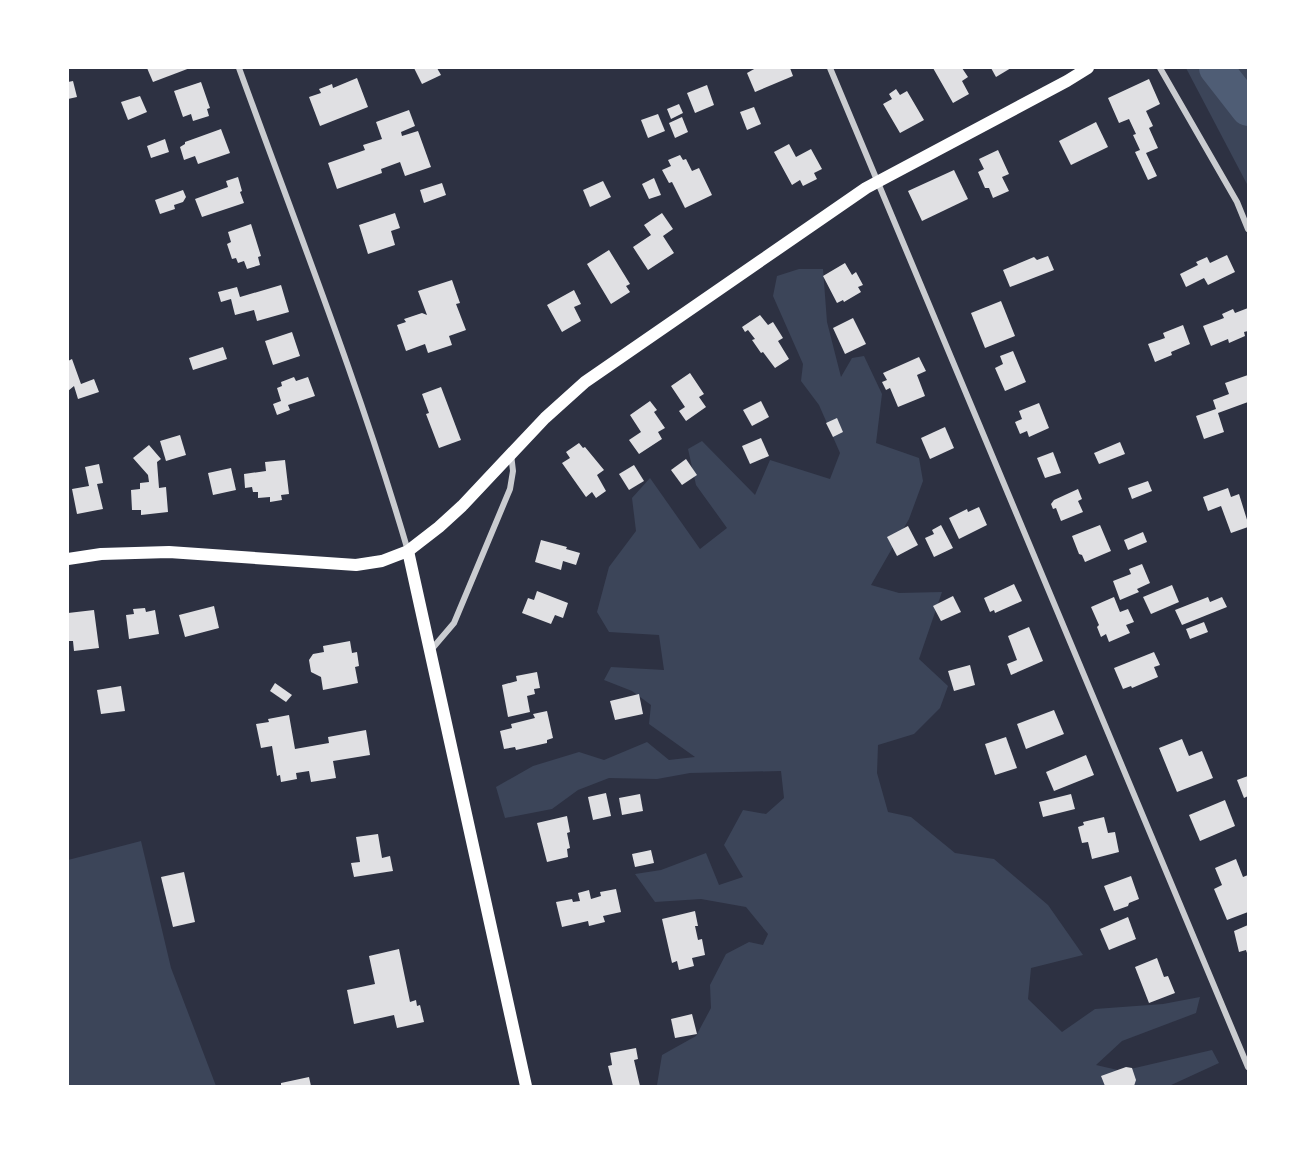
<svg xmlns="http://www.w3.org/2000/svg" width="1316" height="1154" font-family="'Fira Sans',sans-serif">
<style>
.green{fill:#3c4559}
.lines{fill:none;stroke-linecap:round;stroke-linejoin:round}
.river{stroke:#4f5d75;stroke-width:34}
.building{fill:#e0e0e3}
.minor{stroke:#caccd0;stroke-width:6}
.secondary{stroke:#fff;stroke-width:12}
</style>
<rect width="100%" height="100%" fill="#2d3142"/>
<g class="green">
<path d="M1186,68H1248V186Z"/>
<path d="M799,269H823L827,322L841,377L852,358L864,356L882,394L876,443L919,458L923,481L909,519L871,585L899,593L942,592L919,659L948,686L940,708L914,734L878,745L877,773L888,812L911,817L955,853L994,859L1048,905L1083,955L1031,968L1028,999L1062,1032L1095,1009L1163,1004L1200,997L1196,1013L1122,1041L1096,1065L1122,1071L1212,1050L1219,1063L1169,1086L657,1085L662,1055L696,1036L711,1008L710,985L726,954L749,942L763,945L768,934L746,907L701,899L655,902L635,874L661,870L706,853L719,885L743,877L724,845L743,810L766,814L784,798L781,771L690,773L657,779L609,778L578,790L552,809L505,818L496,787L533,766L579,752L604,760L647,742L669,760L695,757L649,724L651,705L632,691L604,680L611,667L664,670L659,635L609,632L597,612L609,567L636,531L632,498L650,478L700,549L727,528L696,485L688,449L702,441L755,495L770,460L830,479L840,453L819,405L801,381L803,364L773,296L777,276Z"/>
<path d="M141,841L171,968L216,1086H68V860Z"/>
</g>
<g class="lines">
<path class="river" d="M1216,68L1248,109"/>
</g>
<g class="building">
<path d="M147,68H190L153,82Z"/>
<path d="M414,68H437L441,75L422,84Z"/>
<path d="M756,68H790L793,76L755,92L747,73Z"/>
<path d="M933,68H962L968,77L962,81L969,94L953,103Z"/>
<path d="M991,68H1011L996,77Z"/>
<path d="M357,78L368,107L320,126L309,97L321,93L319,89L332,84L333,88Z"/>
<path d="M1149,79L1160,104L1146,111L1153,126L1149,128L1158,148L1146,153L1157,176L1148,180L1135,152L1140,150L1133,135L1136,134L1129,119L1119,123L1108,98Z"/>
<path d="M73,81L77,97L68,99V82Z"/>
<path d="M201,82L210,108L207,109L209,116L193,121L191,114L183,117L174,91Z"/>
<path d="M707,85L714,105L695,113L687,93Z"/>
<path d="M896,89L900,95L907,91L924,120L900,133L883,104L892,99L889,94Z"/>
<path d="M140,96L147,112L128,120L121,102Z"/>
<path d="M679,104L683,113L671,119L667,109Z"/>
<path d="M754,107L761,124L747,130L740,112Z"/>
<path d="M409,110L415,126L401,132L402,136L418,131L431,167L405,176L400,162L381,169L382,173L337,189L328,163L365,150L363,145L382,139L376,122Z"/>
<path d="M658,114L665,131L648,138L641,120Z"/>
<path d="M682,117L688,132L675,138L669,123Z"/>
<path d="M1096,122L1108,147L1071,165L1059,141Z"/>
<path d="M221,129L230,153L198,164L195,156L184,160L180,147L185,144V142Z"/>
<path d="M165,139L169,152L151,158L147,146Z"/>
<path d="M789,144L796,157L811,149L822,169L814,173L817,179L803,186L800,180L792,185L774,152Z"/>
<path d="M998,150L1009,174L1002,177L1009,191L993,198L989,188H985L978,172L984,169L979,159Z"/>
<path d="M680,155L683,160L686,159L692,171L699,168L712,195L685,208L672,182L669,183L662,170L671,166L668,160Z"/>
<path d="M954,170L968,199L922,221L908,191Z"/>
<path d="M238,177L242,191L240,192L244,203L202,217L195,199L228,187L226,181Z"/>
<path d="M654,178L661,195L649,199L642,184Z"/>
<path d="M603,181L611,197L590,207L583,190Z"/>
<path d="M442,183L446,195L424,203L420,190Z"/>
<path d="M183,190L186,197L183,202L174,205L175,209L160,214L155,200Z"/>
<path d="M395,213L400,228L391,231L395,245L368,254L359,225Z"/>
<path d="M662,213L673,229L663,236L674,253L648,270L633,247L651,235L644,225Z"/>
<path d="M251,224L261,256L258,257L260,265L247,269L244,261L238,263L236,258L232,259L227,244L231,242L228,232Z"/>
<path d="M609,250L630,284L626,286L630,292L611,304L587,264Z"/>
<path d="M1227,255L1235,272L1208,285L1204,278L1186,287L1180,274L1198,265L1196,262L1207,257L1210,263Z"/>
<path d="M1048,256L1054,270L1010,287L1003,270L1034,257L1037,260Z"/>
<path d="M845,263L852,275L856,272L863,285L858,287L861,292L844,302L843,300L837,303L823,276Z"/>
<path d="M452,280L460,303L456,304L466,330L449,336L452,345L428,353L425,344L406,351L397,325L406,322L404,319L422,313L427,315L418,291Z"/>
<path d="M281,285L289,312L257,321L254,310L235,315L231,299L221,302L218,292L237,287L240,297Z"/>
<path d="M574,290L581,304L574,307L581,321L562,332L547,305Z"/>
<path d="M1001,301L1015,336L985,348L971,313Z"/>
<path d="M1248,308V331L1244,332L1245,336L1229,343L1228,339L1211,346L1203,326L1224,318L1222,314L1233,309L1235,313Z"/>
<path d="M760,315L768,325L773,322L783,338L778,341L789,359L775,368L763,352L761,353L752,340L755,339L748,330L745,332L742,327Z"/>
<path d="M853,318L866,344L845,354L833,328Z"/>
<path d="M1183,325L1190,344L1171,352L1172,355L1155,362L1148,344L1165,338L1163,333Z"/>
<path d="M292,332L300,356L273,365L265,341Z"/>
<path d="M223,347L227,359L193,370L189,358Z"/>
<path d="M1013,351L1026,382L1005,391L995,368L1003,364L1000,356Z"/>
<path d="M919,357L926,371L917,375L925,396L898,407L890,388L886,390L882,382L887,380L883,373Z"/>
<path d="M72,359L81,384L94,379L99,392L78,399L74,386L68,391V361Z"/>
<path d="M690,373L704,394L699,397L706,407L686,421L679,411L685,407L671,386Z"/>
<path d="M1248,375V402L1218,413L1224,432L1204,439L1196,416L1216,409L1213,400L1229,394L1225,383Z"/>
<path d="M294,377L296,381L308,377L315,396L288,405L290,410L277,415L273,404L281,401L277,388L282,386L281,382Z"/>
<path d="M441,387L461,440L439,448L426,414L429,413L422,394Z"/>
<path d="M650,401L657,410L654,412L665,428L658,432L662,439L639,454L629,440L641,432L630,415Z"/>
<path d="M761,401L769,417L752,426L743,410Z"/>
<path d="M1039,403L1049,428L1029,437L1027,431L1020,434L1015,422L1022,419L1019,411Z"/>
<path d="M837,418L843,432L833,437L826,423Z"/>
<path d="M945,427L954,448L930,459L921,438Z"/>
<path d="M180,435L186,455L166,461L160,441Z"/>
<path d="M761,438L769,456L750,464L742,446Z"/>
<path d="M1120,442L1125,454L1099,464L1094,453Z"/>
<path d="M579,443L583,448L585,447L604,470L597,475L606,491L596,498L592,492L586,497L562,463L570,458L566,452Z"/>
<path d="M149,445L161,459L157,462L159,488L166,487L168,512L141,515V510H132L131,490L140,489V483L149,482L148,475L133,458Z"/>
<path d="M1053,452L1061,473L1045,478L1037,458Z"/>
<path d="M686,459L697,475L682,485L671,470Z"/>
<path d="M285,460L289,494L281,495L282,500L270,502V497L258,498V492H253L252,487L245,488L244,474L266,471L265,462Z"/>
<path d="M99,464L103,483L97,484L103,509L77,514L72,489L89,486L85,467Z"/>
<path d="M634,465L644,481L629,490L619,474Z"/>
<path d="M231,468L236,490L213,495L208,473Z"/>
<path d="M1148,481L1152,491L1132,499L1128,488Z"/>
<path d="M1228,488L1231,497L1239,494L1248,523V527L1231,533L1221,506L1208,511L1203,497Z"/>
<path d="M1078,489L1082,499L1078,501L1083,512L1061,521L1056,508L1053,509L1051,504L1054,500Z"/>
<path d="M979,507L987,525L959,539L949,518L967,509L968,512Z"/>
<path d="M941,525L953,548L934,557L925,538L934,534L932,530Z"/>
<path d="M1100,525L1111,551L1085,562L1082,555L1079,554L1072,536Z"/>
<path d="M908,526L918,545L897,556L887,537Z"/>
<path d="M1143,532L1147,542L1128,550L1124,540Z"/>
<path d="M541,540L567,547L566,549L580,553L576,565L563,561L561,570L535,562Z"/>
<path d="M1142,564L1150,583L1137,589L1139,592L1120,600L1113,581L1131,574L1129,569Z"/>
<path d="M1014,584L1022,601L995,613L994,610L990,612L984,598Z"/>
<path d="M1172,585L1179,602L1151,614L1143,597Z"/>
<path d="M537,591L568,603L563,618L555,615L551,624L522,613L528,598L534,600Z"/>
<path d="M953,596L961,612L941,621L933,606Z"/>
<path d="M1114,597L1120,612L1128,609L1134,622L1126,625L1130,633L1109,642L1106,634L1101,637L1097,627L1099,625L1091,607Z"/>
<path d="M1208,597L1210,602L1222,597L1227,607L1182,625L1175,610Z"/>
<path d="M214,606L219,628L185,637L179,615Z"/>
<path d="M145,608L146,612L155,610L159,634L129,639L126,615L134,614L133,609Z"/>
<path d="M94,610L99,648L74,651L73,641H68V613Z"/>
<path d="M1204,622L1208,632L1190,639L1186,629Z"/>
<path d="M1029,627L1043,661L1011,675L1007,664L1017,660L1008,636Z"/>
<path d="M350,641L352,653L357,652L359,666L355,667L358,683L323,690L321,677L311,672L309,660L313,654L324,652L323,646Z"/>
<path d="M1154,652L1160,665L1154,667L1158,677L1132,688L1131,686L1123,689L1114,668Z"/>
<path d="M970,665L975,685L954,691L948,671Z"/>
<path d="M537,672L540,688L534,689L535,694L527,696L530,712L508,717L502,685L517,681L516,676Z"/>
<path d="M275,683L292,695L286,702L270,691Z"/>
<path d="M121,686L125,711L101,714L97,690Z"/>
<path d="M639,694L643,714L615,720L610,701Z"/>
<path d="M1054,710L1064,734L1026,749L1017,724Z"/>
<path d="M547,711L553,738L547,740V743L516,750L515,747L504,749L500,731L512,728L511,724L535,718L533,714Z"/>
<path d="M289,715L295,749L329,743L328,737L366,730L370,755L333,761L336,778L311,782L309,771L296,773L297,779L281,782L280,775L277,776L272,746L261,748L256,724L269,722L268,719Z"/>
<path d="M1006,737L1017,768L995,775L985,744Z"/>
<path d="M1182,739L1189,756L1202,751L1213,778L1177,792L1159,748Z"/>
<path d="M1086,755L1094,775L1054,791L1046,772Z"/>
<path d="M1248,776V796L1244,798L1237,780Z"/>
<path d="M606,793L611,816L593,820L588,797Z"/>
<path d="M640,794L643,811L622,815L619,798Z"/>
<path d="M1071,794L1075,809L1043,817L1039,802Z"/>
<path d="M1225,800L1235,826L1200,841L1189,815Z"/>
<path d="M567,816L570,832L567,833L570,848L567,849L568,857L547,862L537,823Z"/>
<path d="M1104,817L1108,833L1115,832L1119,852L1092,859L1088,842L1082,843L1078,827L1084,825L1083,822Z"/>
<path d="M378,834L382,858L390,856L393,871L354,877L351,863L360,862L356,837Z"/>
<path d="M651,850L654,863L635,867L632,854Z"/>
<path d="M1236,859L1243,877L1248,875V912L1227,920L1214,889L1222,885L1215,868Z"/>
<path d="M184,872L195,922L173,927L161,877Z"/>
<path d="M1131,876L1139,899L1129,903L1128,906L1114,911L1104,886Z"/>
<path d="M616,889L621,912L603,916L605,922L589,926L588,921L562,927L556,902L572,899L573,902L580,901L578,893L589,890L591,899L601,896L600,892Z"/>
<path d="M695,911L698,926H695L698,940L702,939L705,955L692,958L694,966L679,970L677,961L672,963L662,919Z"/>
<path d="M1128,917L1136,939L1109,950L1100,929Z"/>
<path d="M1248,925V956L1246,950L1239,952L1234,931Z"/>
<path d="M399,949L410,1002L416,1000L417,1006L420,1005L424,1022L397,1028L394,1015L354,1024L347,990L375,984L369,956Z"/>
<path d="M1157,958L1164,977L1168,976L1175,993L1149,1003L1135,967Z"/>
<path d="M692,1014L697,1034L675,1038L671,1019Z"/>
<path d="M636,1048L638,1059L634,1060L640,1086H613L608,1066L612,1065L610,1053Z"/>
<path d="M1126,1067L1132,1068L1136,1080L1134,1086H1105L1101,1076Z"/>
<path d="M309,1077L311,1086H281V1083Z"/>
</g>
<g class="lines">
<g class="minor">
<path d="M239,68C297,228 360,387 408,551"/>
<path d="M830,68L1248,1067"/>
<path d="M1160,68L1237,202L1248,229"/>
<path d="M431,650L454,623L510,489L513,471L511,454"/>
</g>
<g class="secondary">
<path d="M408,551L526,1086"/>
<path d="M68,559L101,554L169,552L356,565L382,561L408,551L439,527L462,506L545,418L585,382L866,188L1067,81L1088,68"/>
</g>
</g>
<rect width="1316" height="1154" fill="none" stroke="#ffffff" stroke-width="138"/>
</svg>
